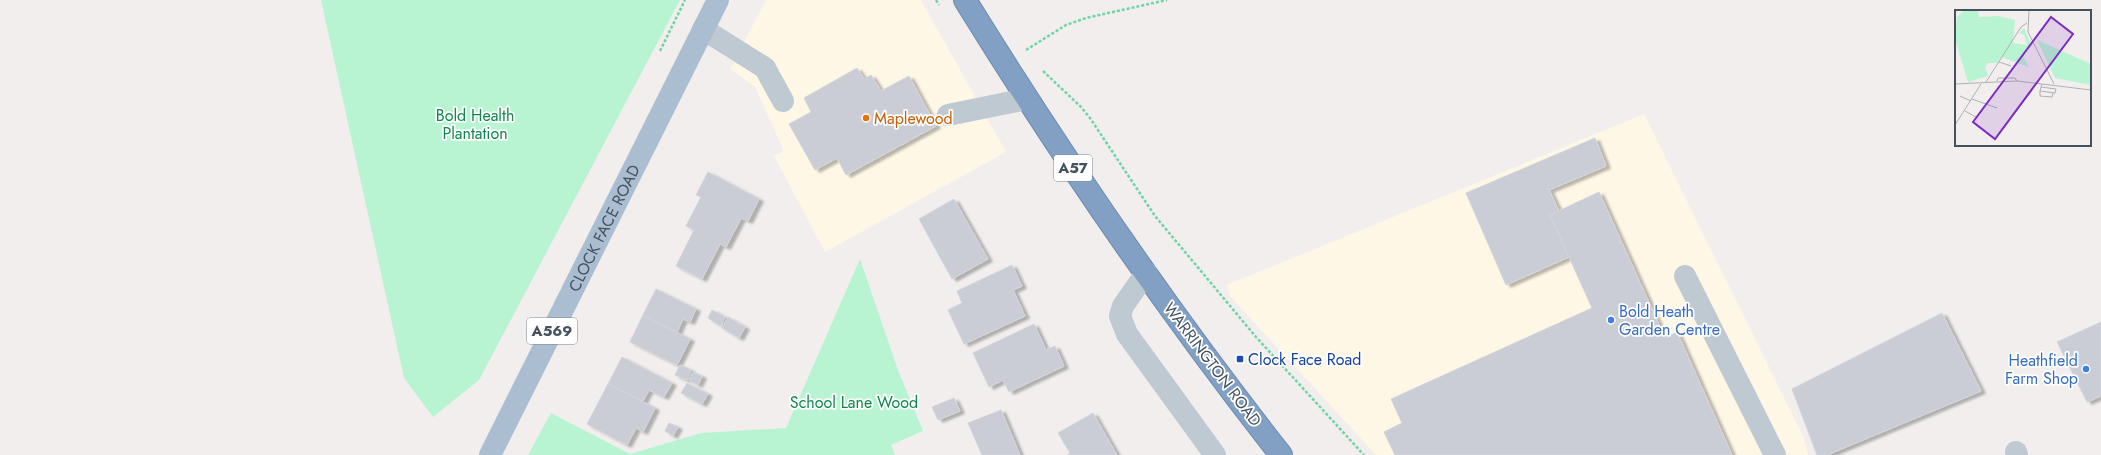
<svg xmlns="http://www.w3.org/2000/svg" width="2101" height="455" font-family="Jost,sans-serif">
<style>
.commercial{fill:#fef7e6}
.green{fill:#b8f4d1}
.building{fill:#cacdd5;stroke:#d2d4db;filter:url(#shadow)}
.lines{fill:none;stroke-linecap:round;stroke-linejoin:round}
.highway-casing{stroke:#6c8baf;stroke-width:24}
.path{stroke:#6dd5a4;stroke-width:2.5;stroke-dasharray:3 2;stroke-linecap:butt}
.minor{stroke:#bec9d2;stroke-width:22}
.major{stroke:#abbdd1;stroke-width:22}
.highway{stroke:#81a0c3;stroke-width:22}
.food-dot{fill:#e8710a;stroke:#fff;stroke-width:1.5}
.shop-dot{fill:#3f7fe0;stroke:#fff;stroke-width:1.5}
.transit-dot{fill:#1a4fb4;stroke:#fff;stroke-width:1.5}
.labels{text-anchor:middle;stroke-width:3.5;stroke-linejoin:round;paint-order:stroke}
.shield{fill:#fff;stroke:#7d868e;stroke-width:1}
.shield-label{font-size:15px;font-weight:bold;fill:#45525e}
.park-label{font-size:16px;fill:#0e874d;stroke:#fff}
.food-label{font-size:16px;fill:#c56008;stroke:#fff;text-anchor:start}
.street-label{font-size:16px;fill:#45525e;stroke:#fff}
.shop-label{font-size:16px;fill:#366cbe;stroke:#fff;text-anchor:start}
.transit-label{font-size:16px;fill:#164399;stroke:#fff;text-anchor:start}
.inset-road{fill:none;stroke:#adb0b4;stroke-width:1}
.view{fill:#7b2cbf;fill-opacity:0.15;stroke:#7b2cbf;stroke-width:2}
.inset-edge{fill:none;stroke:#45525e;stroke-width:2}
</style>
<defs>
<filter id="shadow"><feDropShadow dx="4.5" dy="2.5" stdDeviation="1" flood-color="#0004"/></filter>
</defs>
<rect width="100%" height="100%" fill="#f2eeee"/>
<g class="commercial">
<path d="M766,0H921L1006,152L825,252L774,156L784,151L755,87L730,69Z"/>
<path d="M1644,114L1804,438L1808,455H1376L1230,296L1227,285Z"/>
</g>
<g class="green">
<path d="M321,0H680L479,380L433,417L404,378Z"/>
<path d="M860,259L898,370L923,431L891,445L895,455H528L551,413L630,454L701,433L786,428Z"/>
</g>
<g class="building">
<path d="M857,68L864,79L871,75L881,91L909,76L936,126L846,175L837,158L815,170L789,124L811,112L804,98Z"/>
<path d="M1595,138L1606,166L1549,190L1559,211L1550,215L1569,257L1506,285L1466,193Z"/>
<path d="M708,172L759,199L748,221L741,218L726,247L720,244L702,279L676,266L694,230L686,226L701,197L696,195Z"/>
<path d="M1599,192L1665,338L1677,332L1732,455H1395L1384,432L1402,423L1391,399L1592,308L1550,215Z"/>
<path d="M954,199L988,259L952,279L919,219Z"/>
<path d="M1012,265L1022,286L1013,290L1025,316L964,344L948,310L962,303L957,291Z"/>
<path d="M656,289L696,309L690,322L683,319L677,332L643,315Z"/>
<path d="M712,310L725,317L721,326L708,318Z"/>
<path d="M1942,313L1981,391L1827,455H1817L1792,389Z"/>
<path d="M643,315L690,339L677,365L630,342Z"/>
<path d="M728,317L745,327L739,338L722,328Z"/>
<path d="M2101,322V396L2087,402L2057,342Z"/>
<path d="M1034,324L1046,350L1055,346L1064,366L1009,392L1003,380L989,387L973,353Z"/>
<path d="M622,357L672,383L664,397L649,390L643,401L608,384Z"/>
<path d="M680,365L691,370L687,380L675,375Z"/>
<path d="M693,372L702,376L698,385L689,380Z"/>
<path d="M687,383L708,394L702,404L681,393Z"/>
<path d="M608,384L655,408L643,432L636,428L627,445L587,424Z"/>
<path d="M954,398L960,411L938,420L932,407Z"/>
<path d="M1001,410L1020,455H982L968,423Z"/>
<path d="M1093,413L1117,455H1067L1070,453L1058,433Z"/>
<path d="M669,423L678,427L673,436L665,431Z"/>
</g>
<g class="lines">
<g class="highway-casing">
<path id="highway" d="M965,0C1062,157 1167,310 1281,455"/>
</g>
<g class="path">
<path d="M936,0L939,5"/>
<path d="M1026,50L1066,25L1086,18L1167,0"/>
<path d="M660,51L685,0"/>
<path d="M1043,71L1081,107L1090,118L1155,216L1256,337L1364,455"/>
</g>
<g class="minor">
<path d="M703,29L765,68L783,101"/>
<path d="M948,115L1027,99"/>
<path d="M1146,273L1123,306L1120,316L1127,334L1215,455"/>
<path d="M1685,276L1775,455"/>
<path d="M2016,452L2017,455"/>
</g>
<path class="major" id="s1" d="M490,455L718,0"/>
<use href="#highway" class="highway"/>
</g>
<circle class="food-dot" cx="866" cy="118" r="4"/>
<g class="shop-dot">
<circle cx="1611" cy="320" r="4"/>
<circle cx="2086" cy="369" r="4"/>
</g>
<rect class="transit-dot" x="1236" y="355" width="8" height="8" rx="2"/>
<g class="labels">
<g class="shield">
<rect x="1054" y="155" width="38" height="26" rx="3"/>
<rect x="527" y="318" width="50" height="26" rx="3"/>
</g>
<g class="shield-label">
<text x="1073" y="173">A57</text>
<text x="552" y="336">A569</text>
</g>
<g class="park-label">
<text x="475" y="121">Bold Health<tspan x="475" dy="18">Plantation</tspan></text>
<text x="854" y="408">School Lane Wood</text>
</g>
<g class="food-label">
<text x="874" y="124">Maplewood</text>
</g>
<g class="street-label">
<text dy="6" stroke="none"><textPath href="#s1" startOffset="254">CLOCK FACE ROAD</textPath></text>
<text transform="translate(1213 364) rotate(53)" y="6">WARRINGTON ROAD</text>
</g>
<g class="shop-label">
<text x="1619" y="317">Bold Heath<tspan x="1619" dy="18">Garden Centre</tspan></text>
<text x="2078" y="366" text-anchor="end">Heathfield<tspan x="2078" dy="18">Farm Shop</tspan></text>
</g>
<g class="transit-label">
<text x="1248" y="365">Clock Face Road</text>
</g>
</g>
<g transform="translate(1955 10)">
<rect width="136" height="136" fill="#f2eeee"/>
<path d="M9,0H23L24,7L44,6L60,10L58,33L72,35L69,25L64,23L69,18L77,36L73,39L68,47L74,57L46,47L42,53H33L30,57L33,66L13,72L0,29L2,7ZM82,30L136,54V75L100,68Z" fill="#b8f4d1"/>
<path class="inset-road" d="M74,0L73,22L99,74M44,52L56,56M42,71L43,68H60L62,71M31,72L66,17L72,13M0,74L62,71L136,80M86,77L85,81L100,83L101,79L86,77L87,74M85,81V86L97,87L98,83M5,86L16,91M17,89L42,98M10,101L21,107M0,115L26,74"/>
<path class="view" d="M96,7L118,24L40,129L18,112Z"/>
<rect width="136" height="136" class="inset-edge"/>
</g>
</svg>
